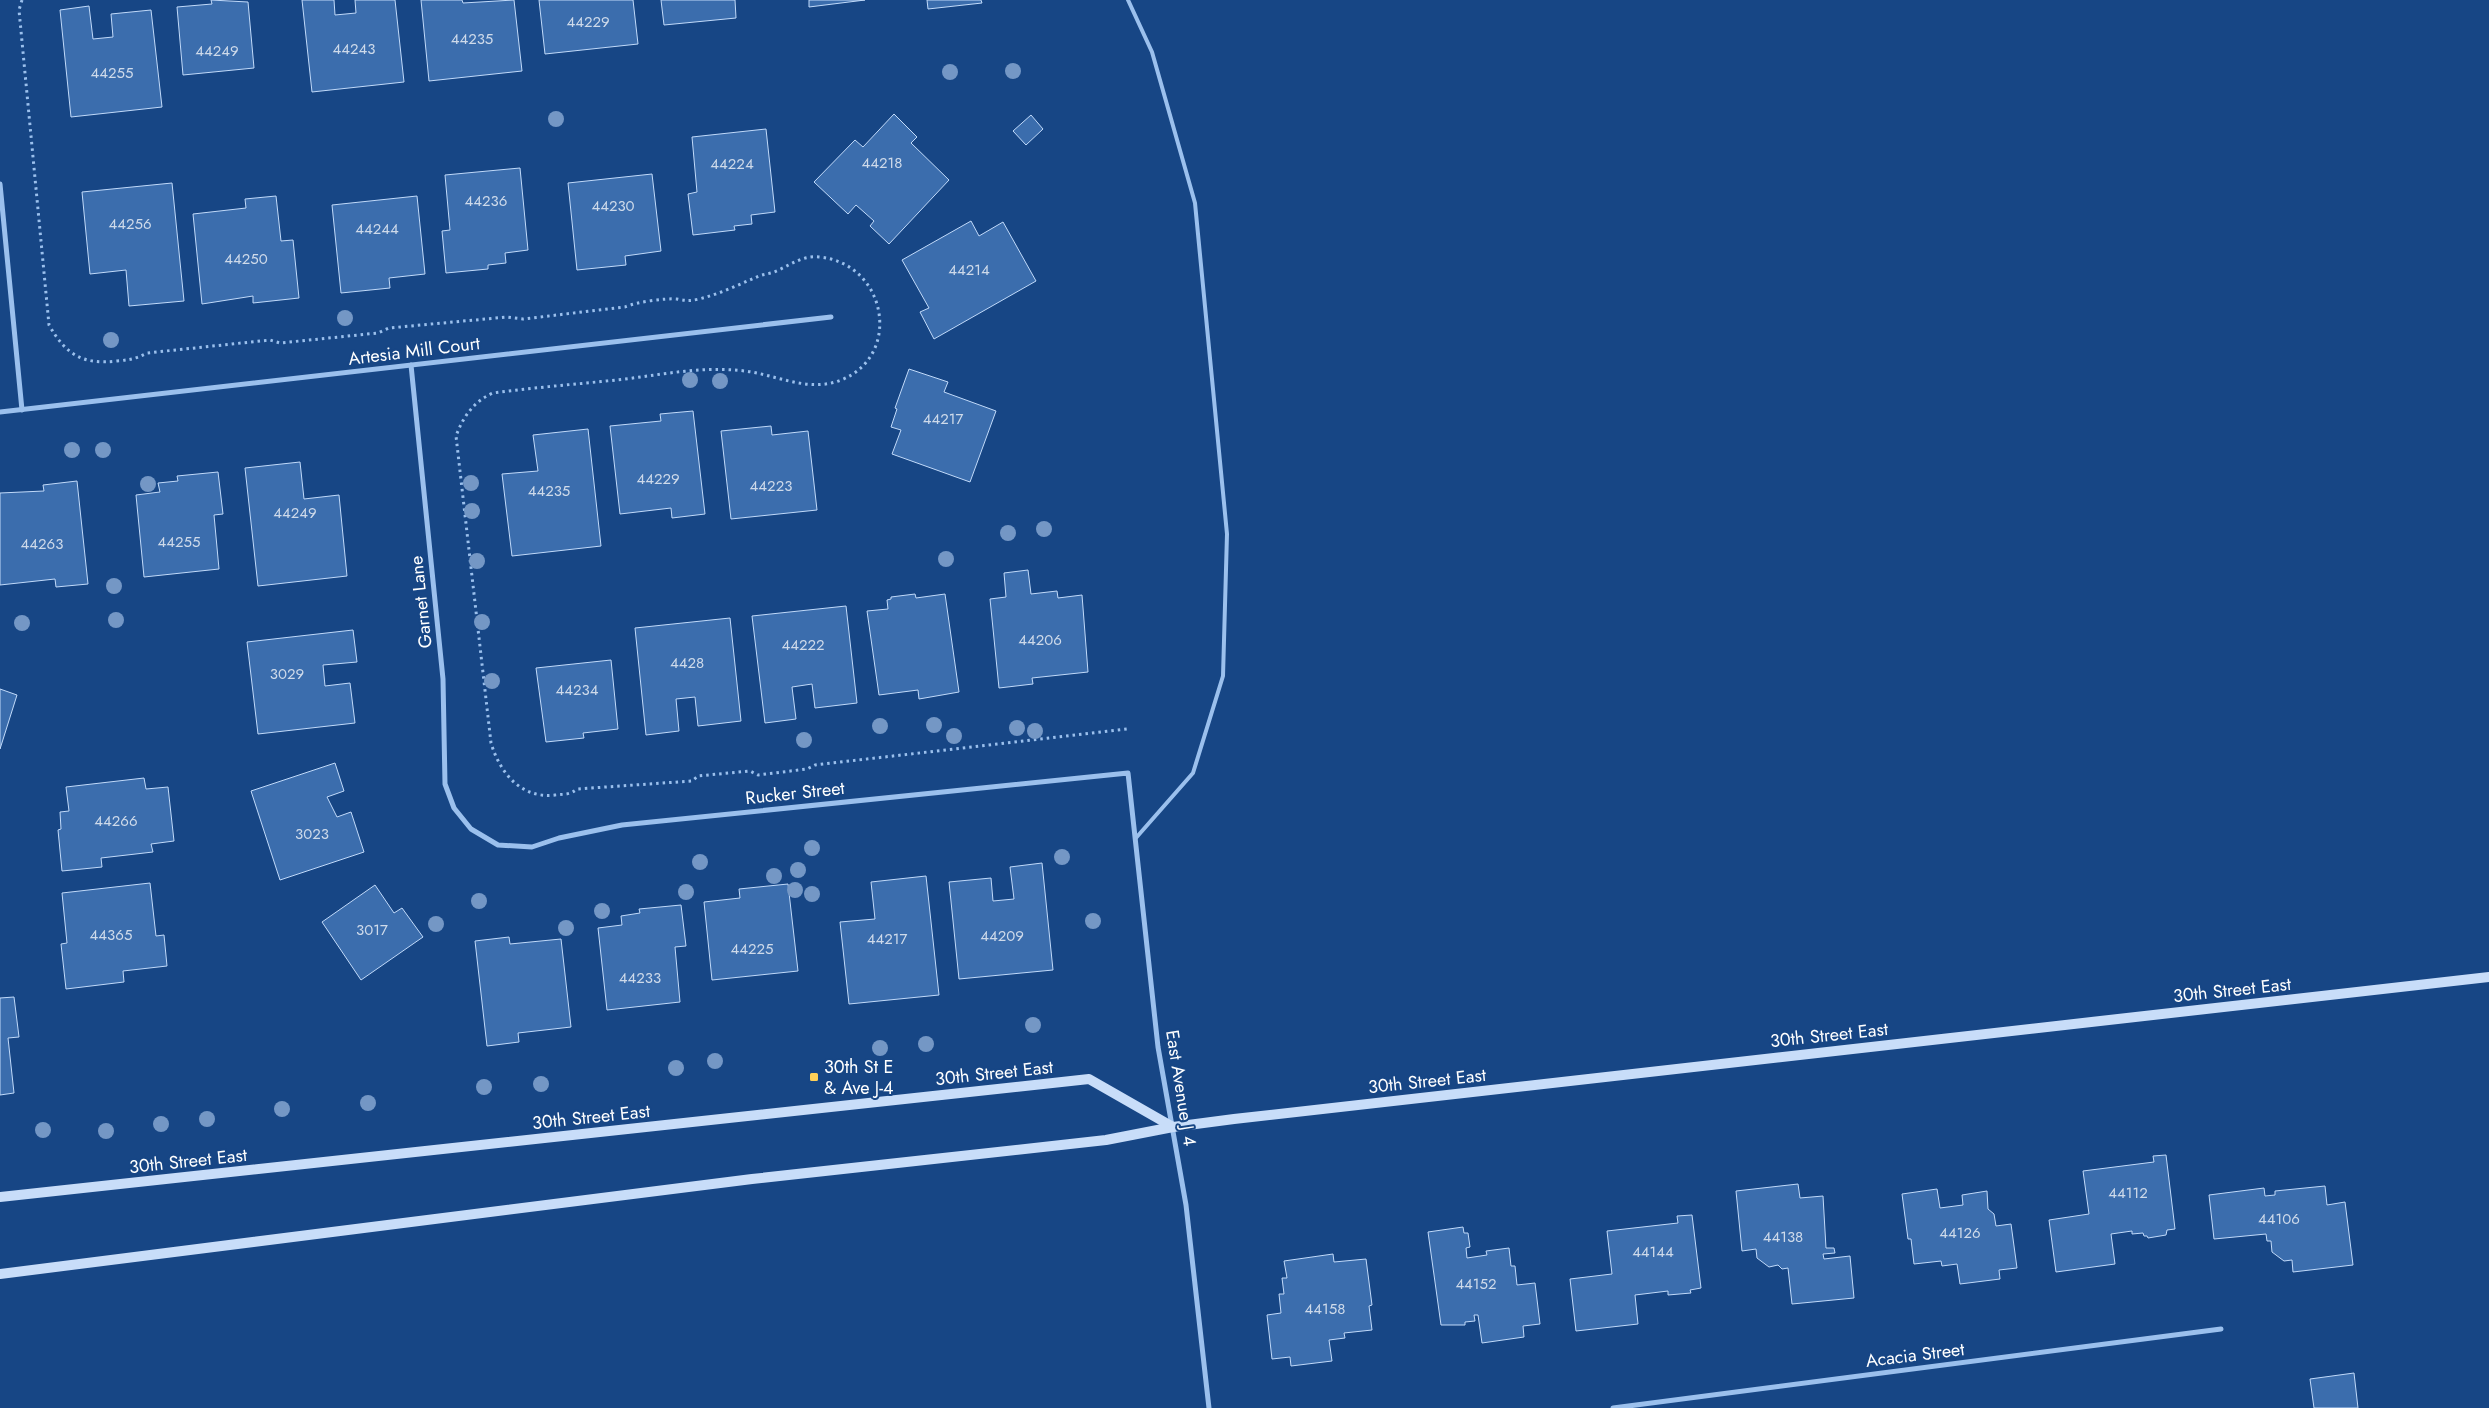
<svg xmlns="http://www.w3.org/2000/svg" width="2489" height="1408" font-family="Jost,sans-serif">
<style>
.building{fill:#3b6dad;stroke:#c1dafa}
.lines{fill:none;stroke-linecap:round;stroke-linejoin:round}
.path{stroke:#9bc0ed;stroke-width:3;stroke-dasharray:2.5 4;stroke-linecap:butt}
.service{stroke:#9bc0ed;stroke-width:4}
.minor{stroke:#9bc0ed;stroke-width:5}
.secondary{stroke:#c8ddf9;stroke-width:10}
.tree{fill:#7497c5}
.poi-dot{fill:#ffd058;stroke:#174685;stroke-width:2}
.labels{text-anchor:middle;stroke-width:4;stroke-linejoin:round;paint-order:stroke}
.number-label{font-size:15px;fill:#cedaea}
.street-label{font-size:18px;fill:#fff;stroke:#174685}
.poi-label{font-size:18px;fill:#fff;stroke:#174685;text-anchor:start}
</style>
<rect width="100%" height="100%" fill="#174685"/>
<g class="building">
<path d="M211,0L248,2L254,68L183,75L177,7L212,4Z"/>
<path d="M302,0H334L335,15L356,13L355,0H395L404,82L312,92Z"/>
<path d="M421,0H462L463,3L514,0L522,71L429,81Z"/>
<path d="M539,0H633L638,44L545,54Z"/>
<path d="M661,0H735L736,18L664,25Z"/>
<path d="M809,0H865L809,7Z"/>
<path d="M927,0H981L982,3L928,9Z"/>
<path d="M89,6L93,39L113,37L111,14L151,10L162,107L71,117L60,10Z"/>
<path d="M894,114L917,137L911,143L949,180L889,244L870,226L874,221L856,205L848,214L814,182L855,140L863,147Z"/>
<path d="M1031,115L1043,129L1026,145L1013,131Z"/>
<path d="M766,129L775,212L751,215L752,224L734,226L735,230L693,235L688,194L697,192L692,137Z"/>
<path d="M520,168L528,250L505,253L506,263L488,265V269L446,273L442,231L450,230L445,175Z"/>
<path d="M652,174L661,251L625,256L626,265L577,270L568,183Z"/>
<path d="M172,183L184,301L129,306L126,270L90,274L82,192Z"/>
<path d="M276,196L281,241L293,240L299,298L253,303V296L202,304L193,214L246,208L245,199Z"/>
<path d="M417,196L425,274L389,278L390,288L341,293L332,205Z"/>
<path d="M971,221L979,236L1003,222L1036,281L934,339L920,312L929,308L902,260Z"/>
<path d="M909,369L948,382L944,392L996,411L970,482L892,454L901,430L891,427L897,409L895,408Z"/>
<path d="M693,411L705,514L672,518L671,508L620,514L610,426L661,421L660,414Z"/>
<path d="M771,426L772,435L808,431L817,510L731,519L721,431Z"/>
<path d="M588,429L601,546L512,556L502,474L538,471L533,435Z"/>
<path d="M300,462L304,499L339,495L347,576L258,586L245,468Z"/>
<path d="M218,472L223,514L214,515L219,569L144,577L136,495L160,492L158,483L178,481L177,476Z"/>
<path d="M77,481L88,584L56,587L55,579L0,585V493L44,491L43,485Z"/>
<path d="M1028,570L1031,594L1057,591L1058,598L1082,595L1088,672L1032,678L1033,684L999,688L990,599L1006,597L1004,573Z"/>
<path d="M915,594L916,598L945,594L959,692L919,699L918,690L879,695L867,611L888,609L887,600L891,599V597Z"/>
<path d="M846,606L857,703L815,708L812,684L792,687L796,719L765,723L752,616Z"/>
<path d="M730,618L741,721L698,726L695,697L676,699L679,731L646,735L635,628Z"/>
<path d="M353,630L357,662L323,665L325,686L350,683L355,723L258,734L247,642Z"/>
<path d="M611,660L618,729L583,733L584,738L546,742L536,668Z"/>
<path d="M0,689L17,695L0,749Z"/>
<path d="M335,763L344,791L327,797L337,817L351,812L364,852L280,880L251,791Z"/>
<path d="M144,778L146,789L168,787L174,841L151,844L153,852L101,858L102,867L62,871L58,830L61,829L60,812L69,811L66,787Z"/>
<path d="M1042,863L1053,970L959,979L949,882L991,878L993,901L1014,899L1010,867Z"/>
<path d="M926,876L939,995L849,1004L840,922L875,919L871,882Z"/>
<path d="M150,883L156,936L164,935L167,966L123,971L124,982L66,989L61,944L67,943L62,893Z"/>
<path d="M788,884L798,971L712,980L704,902L740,898L739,889Z"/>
<path d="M375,885L394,913L402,908L423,937L361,980L322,922Z"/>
<path d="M681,905L686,946L675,947L680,1002L607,1010L598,928L622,925L621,916L640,913L639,909Z"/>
<path d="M509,937L510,944L561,939L571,1027L518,1033L519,1042L487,1046L475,941Z"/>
<path d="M14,997L19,1037L8,1038L14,1093L0,1095V998Z"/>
<path d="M2166,1155L2175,1229L2167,1230L2166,1235L2148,1238L2147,1236H2144L2143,1233L2132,1234V1231L2111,1234L2115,1264L2056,1272L2049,1220L2089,1214L2083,1171L2154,1162L2153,1156Z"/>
<path d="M1798,1184L1800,1198L1823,1196L1826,1248H1834L1835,1253L1823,1254L1824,1259L1850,1256L1854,1298L1792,1304L1788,1268L1782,1269L1778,1265L1769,1267L1757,1258L1756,1249L1742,1251L1736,1191Z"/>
<path d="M2325,1186L2327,1205L2345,1202L2353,1265L2293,1272L2292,1260L2284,1261L2272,1252L2271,1241H2267L2266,1234L2214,1239L2209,1195L2264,1188L2265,1196L2275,1195V1191Z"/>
<path d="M1937,1189L1940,1208L1963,1205L1962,1195L1987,1191L1988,1209L1994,1214L1996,1226L2011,1224L2017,1268L1999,1270L2000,1279L1960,1284L1957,1264L1942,1266L1941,1261L1914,1264L1911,1239H1908L1902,1194Z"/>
<path d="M1692,1215L1701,1288L1690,1290L1691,1293L1668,1295V1291L1635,1295L1638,1324L1576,1331L1570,1279L1612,1274L1607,1231L1678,1223L1677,1216Z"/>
<path d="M1463,1227L1464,1233H1468L1470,1247L1466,1248L1467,1258L1487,1255L1486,1251L1509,1248L1511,1266H1515L1517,1285L1535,1283L1540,1324L1523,1326L1524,1337L1482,1343L1478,1315H1474L1475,1321L1465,1322V1325H1441L1428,1232Z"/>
<path d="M1333,1254L1334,1262L1366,1259L1372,1305L1369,1306L1372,1330L1344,1333L1345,1338L1329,1340L1332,1361L1291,1366L1290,1357L1272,1359L1267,1315L1281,1313L1279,1294H1284L1282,1278H1287L1284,1261Z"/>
<path d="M2354,1373L2358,1408H2314L2310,1379Z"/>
</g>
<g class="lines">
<path class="path" d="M22,0L19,10L49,325C66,355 83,365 117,361C128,360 136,359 147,353L270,340L280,343L378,333L389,328L507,317L523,319L625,307C636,302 665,298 677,299C685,301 691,301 699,299C720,294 740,284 759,276C764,274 769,274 774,272C789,266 802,255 819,257C887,263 903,356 841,380C809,393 777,375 745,371C703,366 666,374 625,379C581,384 537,387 493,393C474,401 463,417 456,436L491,743C500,773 521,799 555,795C564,794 570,795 577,789L692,781L698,776L750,771L758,775L807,769L815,765L1127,729"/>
<path class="service" d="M1128,0L1152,52L1195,203L1227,534L1223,676L1193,773L1135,839"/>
<g class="minor">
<path d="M0,184L22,410"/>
<path d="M411,365L443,679L445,784L454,808L471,829L498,845L532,847L559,838L622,825L1128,773L1158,1047L1186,1205L1209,1408"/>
<path d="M0,412L831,317"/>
<path d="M1613,1408L2221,1329"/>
</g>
<g class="secondary">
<path d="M0,1197L1089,1079L1173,1127"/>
<path d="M0,1274L752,1179L1106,1140L1173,1127L1234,1119L2489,977"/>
</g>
</g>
<g class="tree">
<circle cx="1013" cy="71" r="8"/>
<circle cx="950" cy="72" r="8"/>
<circle cx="556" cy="119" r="8"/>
<circle cx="345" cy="318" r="8"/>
<circle cx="111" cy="340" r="8"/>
<circle cx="690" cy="380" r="8"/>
<circle cx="720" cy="381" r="8"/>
<circle cx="72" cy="450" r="8"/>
<circle cx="103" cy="450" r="8"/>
<circle cx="471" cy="483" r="8"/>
<circle cx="148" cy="484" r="8"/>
<circle cx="472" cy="511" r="8"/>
<circle cx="1044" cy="529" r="8"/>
<circle cx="1008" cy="533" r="8"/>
<circle cx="946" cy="559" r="8"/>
<circle cx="477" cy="561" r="8"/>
<circle cx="114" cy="586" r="8"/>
<circle cx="116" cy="620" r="8"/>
<circle cx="482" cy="622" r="8"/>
<circle cx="22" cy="623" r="8"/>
<circle cx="492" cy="681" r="8"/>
<circle cx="934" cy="725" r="8"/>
<circle cx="880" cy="726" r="8"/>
<circle cx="1017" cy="728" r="8"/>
<circle cx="1035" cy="731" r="8"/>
<circle cx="954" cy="736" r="8"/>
<circle cx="804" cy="740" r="8"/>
<circle cx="812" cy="848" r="8"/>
<circle cx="1062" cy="857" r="8"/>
<circle cx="700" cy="862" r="8"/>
<circle cx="798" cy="870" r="8"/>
<circle cx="774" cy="876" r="8"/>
<circle cx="795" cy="890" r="8"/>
<circle cx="686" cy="892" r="8"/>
<circle cx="812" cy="894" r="8"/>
<circle cx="479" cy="901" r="8"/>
<circle cx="602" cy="911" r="8"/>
<circle cx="1093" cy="921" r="8"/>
<circle cx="436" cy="924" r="8"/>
<circle cx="566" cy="928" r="8"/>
<circle cx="1033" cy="1025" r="8"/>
<circle cx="926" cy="1044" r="8"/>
<circle cx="880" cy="1048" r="8"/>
<circle cx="715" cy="1061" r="8"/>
<circle cx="676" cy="1068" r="8"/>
<circle cx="541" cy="1084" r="8"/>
<circle cx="484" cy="1087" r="8"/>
<circle cx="368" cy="1103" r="8"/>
<circle cx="282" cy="1109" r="8"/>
<circle cx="207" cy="1119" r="8"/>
<circle cx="161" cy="1124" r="8"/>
<circle cx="43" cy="1130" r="8"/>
<circle cx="106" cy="1131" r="8"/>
</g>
<rect class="poi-dot" x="809" y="1072" width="10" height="10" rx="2.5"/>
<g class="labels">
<g class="number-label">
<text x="588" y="27">44229</text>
<text x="472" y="44">44235</text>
<text x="354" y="54">44243</text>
<text x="217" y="56">44249</text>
<text x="112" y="78">44255</text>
<text x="882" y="168">44218</text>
<text x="732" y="169">44224</text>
<text x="486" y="206">44236</text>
<text x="613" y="211">44230</text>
<text x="130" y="229">44256</text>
<text x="377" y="234">44244</text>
<text x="246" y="264">44250</text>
<text x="969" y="275">44214</text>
<text x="943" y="424">44217</text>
<text x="658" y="484">44229</text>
<text x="771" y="491">44223</text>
<text x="549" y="496">44235</text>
<text x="295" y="518">44249</text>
<text x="179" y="547">44255</text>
<text x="42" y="549">44263</text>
<text x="1040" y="645">44206</text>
<text x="803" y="650">44222</text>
<text x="687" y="668">4428</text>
<text x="287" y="679">3029</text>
<text x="577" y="695">44234</text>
<text x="116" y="826">44266</text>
<text x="312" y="839">3023</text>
<text x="372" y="935">3017</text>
<text x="111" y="940">44365</text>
<text x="1002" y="941">44209</text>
<text x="887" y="944">44217</text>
<text x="752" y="954">44225</text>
<text x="640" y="983">44233</text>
<text x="2128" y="1198">44112</text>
<text x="2279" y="1224">44106</text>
<text x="1960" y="1238">44126</text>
<text x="1783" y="1242">44138</text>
<text x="1653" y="1257">44144</text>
<text x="1476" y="1289">44152</text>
<text x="1325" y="1314">44158</text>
</g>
<g class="street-label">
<text transform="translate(414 351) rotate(-7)" y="6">Artesia Mill Court</text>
<text transform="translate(421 602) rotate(-96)" y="6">Garnet Lane</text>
<text transform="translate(795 793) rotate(-6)" y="6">Rucker Street</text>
<text transform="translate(2232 990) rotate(-6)" y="6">30th Street East</text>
<text transform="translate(1829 1035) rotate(-6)" y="6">30th Street East</text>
<text transform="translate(994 1073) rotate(-6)" y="6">30th Street East</text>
<text transform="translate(1427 1081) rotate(-6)" y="6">30th Street East</text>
<text transform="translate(1181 1088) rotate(81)" y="6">East Avenue J 4</text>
<text transform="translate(591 1117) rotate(-6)" y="6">30th Street East</text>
<text transform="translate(188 1161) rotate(-6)" y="6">30th Street East</text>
<text transform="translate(1915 1355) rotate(-7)" y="6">Acacia Street</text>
</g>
<g class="poi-label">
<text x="824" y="1073">30th St E<tspan x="824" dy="21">&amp; Ave J-4</tspan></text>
</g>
</g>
</svg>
